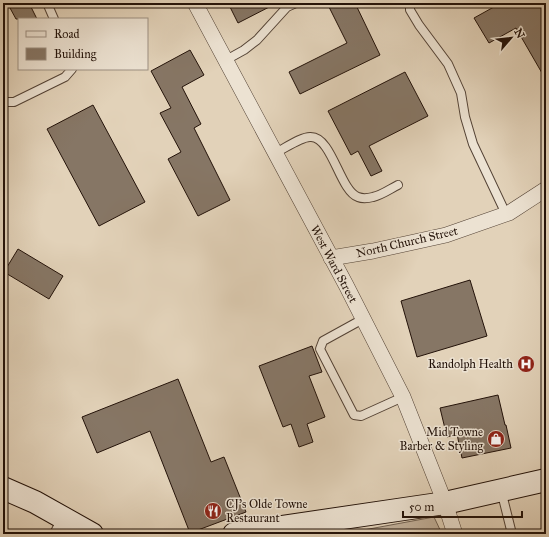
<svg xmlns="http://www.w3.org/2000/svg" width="549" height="537" font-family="'IM FELL Great Primer',serif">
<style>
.green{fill:#c2b19b;stroke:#726252}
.building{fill:#867665;stroke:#231209}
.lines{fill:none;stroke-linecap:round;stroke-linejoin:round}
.lane-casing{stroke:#534235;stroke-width:10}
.street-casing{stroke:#534235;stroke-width:16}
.secondary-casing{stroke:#231209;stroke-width:24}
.lane{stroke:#ece2d2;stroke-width:8}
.street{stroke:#ece2d2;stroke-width:15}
.secondary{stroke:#ece2d2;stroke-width:22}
.labels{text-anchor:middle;stroke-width:3;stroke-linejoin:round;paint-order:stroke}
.street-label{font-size:12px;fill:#231209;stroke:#ece2d2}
.poi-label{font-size:12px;fill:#231209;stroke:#ece2d2;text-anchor:end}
</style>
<rect width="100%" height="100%" fill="#e2d2b9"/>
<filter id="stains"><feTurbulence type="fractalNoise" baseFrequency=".005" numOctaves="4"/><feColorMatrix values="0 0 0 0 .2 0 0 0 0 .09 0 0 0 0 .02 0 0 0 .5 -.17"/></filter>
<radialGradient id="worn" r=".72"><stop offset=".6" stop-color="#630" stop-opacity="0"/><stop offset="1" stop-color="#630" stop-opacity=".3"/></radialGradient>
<path class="green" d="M434,517L442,534H342Z"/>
<g class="building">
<path d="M20,3H29L37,19H16L10,8Z"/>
<path d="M228,3H277L238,23Z"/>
<path d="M327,3H355L380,55L300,94L289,72L347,43Z"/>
<path d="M501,3H539L546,15V80L516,28L489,43L474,18Z"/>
<path d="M190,50L204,75L182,87L201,124L194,128L230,200L198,216L168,159L181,152L160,113L171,108L151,71Z"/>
<path d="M405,72L428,116L369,146L382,171L371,176L358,151L351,155L328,111Z"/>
<path d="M93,105L145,202L99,226L47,129Z"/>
<path d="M18,249L63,276L49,299L4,272Z"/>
<path d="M470,280L487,336L417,357L401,301Z"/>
<path d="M312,346L322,372L309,376L325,417L307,424L313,442L299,447L291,424L283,427L259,366Z"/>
<path d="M178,379L211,462L224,457L246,512L190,533L150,431L97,453L82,417Z"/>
<path d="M498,395L505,425H506L511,448L462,458L457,434L447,437L440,408Z"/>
</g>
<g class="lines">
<g class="lane-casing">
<g id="lane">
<path d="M47,3L54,19"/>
<path d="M410,3V10L419,25L448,64L461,93L465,117L473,144L506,214"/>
<path d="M226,60L244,50L257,40L287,7L296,3"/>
<path d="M3,99L6,102H14L65,77L72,69"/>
<path d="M275,153C284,149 302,136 311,137C332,137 340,191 358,197C363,199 369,198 373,197C382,195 390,189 398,185"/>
<path d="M363,319L323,341L320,349L354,415L361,416L403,397"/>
<path d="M501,490L512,534"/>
<path d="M54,534L62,518"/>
</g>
</g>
<g class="street-casing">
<g id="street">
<path d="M195,3L346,285L403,397L445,503L455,534"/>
<path d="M331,258L373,251L446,235L509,213L546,189"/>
</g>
</g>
<g class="secondary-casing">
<g id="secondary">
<path d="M3,488L35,502L92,534"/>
<path d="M234,534L445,503L546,480"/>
</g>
</g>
<use href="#lane" class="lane"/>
<use href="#street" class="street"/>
<use href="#secondary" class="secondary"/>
</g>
<defs>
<g id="hospital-disc" transform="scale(0.9)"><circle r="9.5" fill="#8f2418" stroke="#ece2d2"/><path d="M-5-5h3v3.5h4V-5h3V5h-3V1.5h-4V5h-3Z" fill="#fff"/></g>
<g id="shop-disc" transform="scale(0.9)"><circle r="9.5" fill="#8f2418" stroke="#ece2d2"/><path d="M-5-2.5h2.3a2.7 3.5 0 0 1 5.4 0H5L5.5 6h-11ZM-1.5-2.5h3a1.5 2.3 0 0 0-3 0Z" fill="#fff"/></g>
<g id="restaurant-disc" transform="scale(0.9)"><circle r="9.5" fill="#8f2418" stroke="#ece2d2"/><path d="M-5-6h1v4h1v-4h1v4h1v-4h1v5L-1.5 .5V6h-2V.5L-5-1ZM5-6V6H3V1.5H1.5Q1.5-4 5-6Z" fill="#fff"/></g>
</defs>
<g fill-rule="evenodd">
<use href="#hospital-disc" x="526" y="364"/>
<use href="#shop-disc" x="496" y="439"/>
<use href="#restaurant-disc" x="213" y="511"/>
</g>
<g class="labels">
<g class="street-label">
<text transform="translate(407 242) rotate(-13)" y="4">North Church Street</text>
<text transform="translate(334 264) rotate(62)" y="4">West Ward Street</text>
</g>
<g class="poi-label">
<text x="513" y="368">Randolph Health</text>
<text x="483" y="436">Mid Towne<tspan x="483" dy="14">Barber &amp; Styling</tspan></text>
<text x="226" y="508" text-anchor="start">CJ's Olde Towne<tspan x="226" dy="14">Restaurant</tspan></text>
</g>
</g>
<rect width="549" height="537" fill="none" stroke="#e2d2b9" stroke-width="16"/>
<rect x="4" y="4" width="541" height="529" fill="none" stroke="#231209" stroke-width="2"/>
<rect x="8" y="8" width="533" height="521" fill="none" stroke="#231209"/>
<rect x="18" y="18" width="130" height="52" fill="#ece2d2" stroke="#9c8f82"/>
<rect x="26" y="31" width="20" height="6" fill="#ece2d2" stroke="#9c8f82"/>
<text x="54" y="38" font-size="12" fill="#231209">Road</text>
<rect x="26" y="48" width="20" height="12" fill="#867665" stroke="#9c8f82"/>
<text x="54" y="58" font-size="12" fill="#231209">Building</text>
<g transform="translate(511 38) rotate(62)" stroke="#ece2d2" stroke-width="3" paint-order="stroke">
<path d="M0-3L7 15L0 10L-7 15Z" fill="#231209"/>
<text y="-6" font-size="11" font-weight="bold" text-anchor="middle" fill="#231209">N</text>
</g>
<path d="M403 511v6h119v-6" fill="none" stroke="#231209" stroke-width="2"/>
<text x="409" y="511" font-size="12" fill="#231209" stroke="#ece2d2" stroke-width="3" paint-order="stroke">50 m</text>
<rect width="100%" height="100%" filter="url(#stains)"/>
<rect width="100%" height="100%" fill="url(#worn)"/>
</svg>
